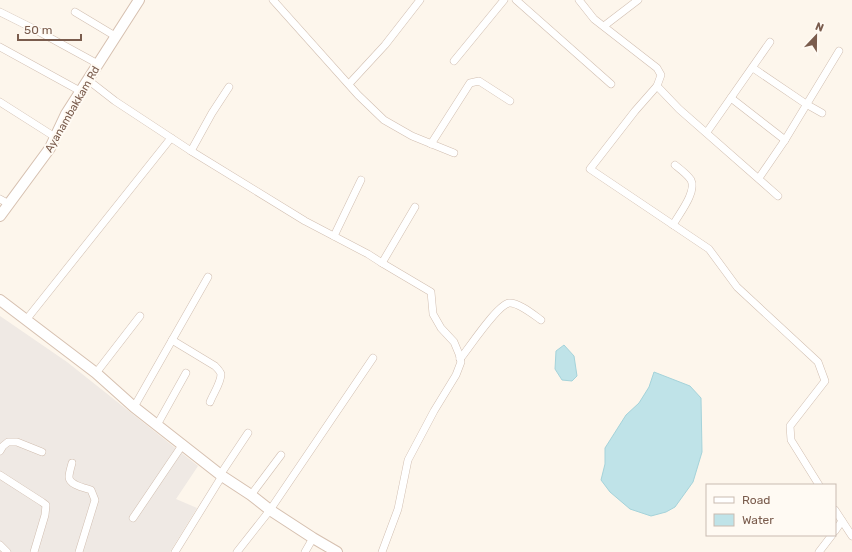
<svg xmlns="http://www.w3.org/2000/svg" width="852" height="552" font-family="Rubik,sans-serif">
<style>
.industrial{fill:#efe9e4}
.water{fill:#bfe3e8;stroke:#a5d3da}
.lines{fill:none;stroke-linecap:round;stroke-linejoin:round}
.street-casing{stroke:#d1beb0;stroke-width:8}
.secondary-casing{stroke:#d6c0b0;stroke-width:12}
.street{stroke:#fff;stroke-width:7}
.secondary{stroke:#fff;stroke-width:10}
.labels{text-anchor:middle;stroke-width:4;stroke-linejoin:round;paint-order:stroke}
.street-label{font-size:11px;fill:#7a5c4d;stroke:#fffaf3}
</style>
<rect width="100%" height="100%" fill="#fdf6ec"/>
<path class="industrial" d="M0,316L67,362L198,466L176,499L197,508L170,552H0Z"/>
<g class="water">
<path d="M564,345L574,356L577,376L572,381L562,380L555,369L556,351Z"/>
<path d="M654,372L690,386L701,398L702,452L693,482L675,507L666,512L651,516L630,509L610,492L601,480L605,464V448L626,415L639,403L649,387Z"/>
</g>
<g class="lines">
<g class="street-casing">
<g id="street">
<path d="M273,0L358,95L384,120L412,136L454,153"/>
<path d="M516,0L611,84"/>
<path d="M579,0L594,19L657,68L661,75L657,86L635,111L590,169L709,249L737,287L818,362L825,381L790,426L791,440L819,485"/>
<path d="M0,12L34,29L98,64"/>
<path d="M75,12L115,36"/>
<path d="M604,26L638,0"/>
<path d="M0,47L80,91"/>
<path d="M454,61L504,0"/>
<path d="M753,68L806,104L822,113"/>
<path d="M88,80L115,101L191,151L305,221L368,254L382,263L431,292L433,314L441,328L454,342L459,354L461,362L456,375L434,411L408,460L398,509L382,552"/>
<path d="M349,84L385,45L420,0"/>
<path d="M657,86L679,109L778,196"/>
<path d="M731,98L785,140"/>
<path d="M0,102L55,137"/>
<path d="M707,132L770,42"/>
<path d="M431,144L470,83L479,81L510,101"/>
<path d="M191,151L212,113L229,87"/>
<path d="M759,178L785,140L839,51"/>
<path d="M0,199L9,204"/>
<path d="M673,225C679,214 697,192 691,180C687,174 680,169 675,165"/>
<path d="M334,236L361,180"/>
<path d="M382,263L415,207"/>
<path d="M26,320L171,138"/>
<path d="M172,340L215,366C217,368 220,371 221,374C221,383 213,394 210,402"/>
<path d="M460,359C469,348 497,305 509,303C518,302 534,315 541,320"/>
<path d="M96,373L140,316"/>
<path d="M134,407L208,277"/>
<path d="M157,425L186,373"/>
<path d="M0,451L3,446L8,442H17L42,452"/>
<path d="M72,463C71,467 69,473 69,477C69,485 85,488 91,490L95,500L79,552"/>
<path d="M0,475L42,502L46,505L45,515L34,552"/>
<path d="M220,475L248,433"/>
<path d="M251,495L281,455"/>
<path d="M835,510L852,536"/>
<path d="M133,518L183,444"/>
<path d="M835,531L842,521"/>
<path d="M0,545L7,552"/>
<path d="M175,552L222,476"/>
<path d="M237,552L270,510L373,358"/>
<path d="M305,552L313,538"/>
<path d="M819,552L832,535"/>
</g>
</g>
<g class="secondary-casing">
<g id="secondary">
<path d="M0,216L50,148L66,114L139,0"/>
<path d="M0,300L96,373L134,407L222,476L251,495L270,510L313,538L337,552"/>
</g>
</g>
<use href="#street" class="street"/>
<use href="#secondary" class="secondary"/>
</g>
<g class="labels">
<g class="street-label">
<text transform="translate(72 109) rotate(-60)" y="4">Ayanambakkam Rd</text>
</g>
</g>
<rect x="706" y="484" width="130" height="52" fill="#fffaf3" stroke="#cabbb1"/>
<rect x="714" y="497" width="20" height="6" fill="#ffffff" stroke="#cabbb1"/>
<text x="742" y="504" font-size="12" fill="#7a5c4d">Road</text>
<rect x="714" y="514" width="20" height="12" fill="#bfe3e8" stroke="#cabbb1"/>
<text x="742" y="524" font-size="12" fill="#7a5c4d">Water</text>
<g transform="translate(816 36) rotate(22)" stroke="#fffaf3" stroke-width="3" paint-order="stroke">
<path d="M0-3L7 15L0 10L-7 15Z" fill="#7a5c4d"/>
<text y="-6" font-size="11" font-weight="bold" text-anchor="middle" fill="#7a5c4d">N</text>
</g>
<path d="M18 34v6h63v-6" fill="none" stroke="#7a5c4d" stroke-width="2"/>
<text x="24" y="34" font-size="12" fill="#7a5c4d" stroke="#fffaf3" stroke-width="3" paint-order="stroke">50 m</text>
</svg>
